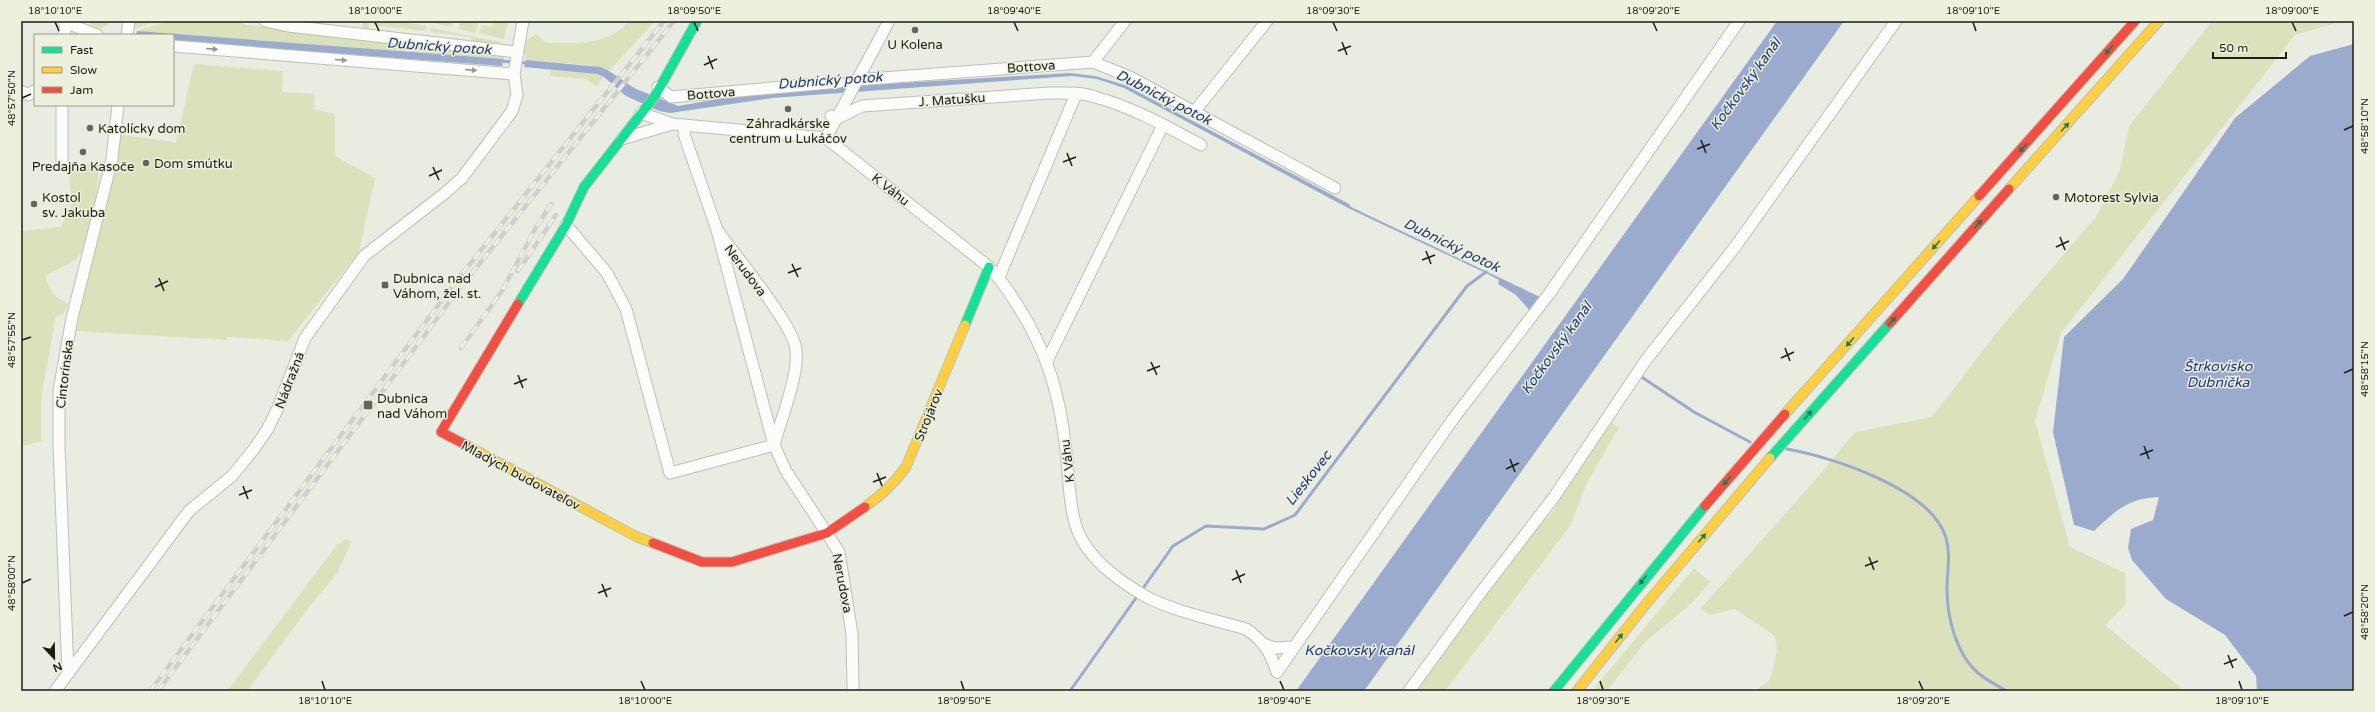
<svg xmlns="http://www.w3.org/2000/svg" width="2375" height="712" font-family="'Varela Round',sans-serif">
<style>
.green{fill:#dbe2bb}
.water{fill:#9babcd}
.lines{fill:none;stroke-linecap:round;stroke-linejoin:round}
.stream{stroke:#9babcd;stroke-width:3}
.street-casing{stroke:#bdbfb7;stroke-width:13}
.fast-casing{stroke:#bdbfb7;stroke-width:11}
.slow-casing{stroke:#bdbfb7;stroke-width:11}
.jam-casing{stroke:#bdbfb7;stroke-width:11}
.street{stroke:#fcfcfa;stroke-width:11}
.fast{stroke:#16e098;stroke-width:9}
.slow{stroke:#ffcf43;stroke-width:9}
.jam{stroke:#f24e42;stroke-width:9}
.rail-casing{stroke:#cfcfcc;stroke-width:4.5}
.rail{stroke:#ecf0dd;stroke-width:3;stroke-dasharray:9;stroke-linecap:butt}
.oneway{fill:#979893}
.oneway2{fill:#197e57}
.ticks{fill:none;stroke:#1c1d16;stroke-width:1.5}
.poi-dot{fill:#64655d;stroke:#ecf0dd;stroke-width:1.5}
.labels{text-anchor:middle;stroke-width:3;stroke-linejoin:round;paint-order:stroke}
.poi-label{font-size:13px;fill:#1c1d16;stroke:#ecf0dd;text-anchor:start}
.street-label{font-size:13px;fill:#1c1d16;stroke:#ecf0dd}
.water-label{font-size:14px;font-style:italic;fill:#213777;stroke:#ecf0dd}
.neatline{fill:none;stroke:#1c1d16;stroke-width:1.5}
.ticks-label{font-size:10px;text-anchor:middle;fill:#1c1d16}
</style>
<rect width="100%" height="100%" fill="#e9ece1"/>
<g class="green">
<path d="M85,21H114L100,29Z"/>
<path d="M136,21H158L134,29Z"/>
<path d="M168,21H234L248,25L504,55V59L137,31Z"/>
<path d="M346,21H370L368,30L362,29V23Z"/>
<path d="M373,21H399L426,26L425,31L372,25Z"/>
<path d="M433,21H455L451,27L433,23Z"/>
<path d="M460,21L478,23L475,33L459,29Z"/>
<path d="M494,21H508L504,39L479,33L482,25L492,27Z"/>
<path d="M629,21H655L609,71L588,65L526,60L524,52L526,41L536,34L545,42C573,44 609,46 629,21Z"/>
<path d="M2212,21H2343L2295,35L2061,333L2035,421L2070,547L2125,573L2126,604L2105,625L2185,691H1755L1770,680L1777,651L1775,636L1735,609L1710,615L1700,609L1818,477L1855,432L1932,417L1997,332L2096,217L2120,170L2129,126Z"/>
<path d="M431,28L501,42L500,45L470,43L471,37L430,32Z"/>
<path d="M194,64L283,71L282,92L315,94L314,109L335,114V156L375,178L359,252L288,341L228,337L226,340L76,331L120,135L176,142Z"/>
<path d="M550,70L592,73L604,77L596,86L586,79L550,76Z"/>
<path d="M68,164H99C97,188 94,238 78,257C71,264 55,270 46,275C48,289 55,299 68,303L64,314L56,316L55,320L41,400V441L22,446L21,231L61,227L72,204Z"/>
<path d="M1611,423L1619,427L1586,485L1570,526L1445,691H1414L1534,527C1549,518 1555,512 1561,495Z"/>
<path d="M346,539L351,542L338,572L310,606L247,691H227L336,546Z"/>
<path d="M1694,568L1710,582L1693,602L1645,642L1607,691H1592Z"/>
</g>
<g class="water">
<path d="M1777,21H1844L1364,691H1296Z"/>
<path d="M137,31L504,59L502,66L173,41V35H136Z"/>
<path d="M2354,44V691H2257L2256,676L2225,635L2166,599L2132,560L2128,548L2131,529L2153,520L2159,497C2128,498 2115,511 2094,531L2074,525L2053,432L2064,337L2123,279L2235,118L2310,56Z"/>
<path d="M526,60L600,67L609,71L634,88L678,106L765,91L1070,73L1095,76L1125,85L1349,204L1351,207L1540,297L1531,312L1516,295L1498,284L1499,280L1488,274L1350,209L1124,88L1097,79L1072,76L772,98L670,113L659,111L626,96L604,77L597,74L524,67Z"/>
</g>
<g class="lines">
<g class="stream">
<path d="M500,61L528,63"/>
<path d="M1640,376L1694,412L1750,442"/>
<path d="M1787,449C1832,457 1932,489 1946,538C1951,555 1947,572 1947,589C1947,617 1956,654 1978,673C1986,680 1997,685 2006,691"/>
<path d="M1070,691L1173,546L1206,526L1264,529L1295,515L1467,286L1486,272"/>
</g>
<g class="street-casing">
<g id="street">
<path d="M62,21L97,35"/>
<path d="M265,21L288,26L516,52"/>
<path d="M64,35L66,23"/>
<path d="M127,35L129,21"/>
<path d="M173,46L514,74"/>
<path d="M1093,62L1125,21"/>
<path d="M856,80L1093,62L1130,77L1335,188"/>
<path d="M658,87L671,97L839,82"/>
<path d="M21,91L28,95L35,90"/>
<path d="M1194,112L1267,21"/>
<path d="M641,113L672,124L826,138L989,267C1001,279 1009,292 1018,306C1048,353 1060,396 1066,451C1069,476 1069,512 1079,534C1091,561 1121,582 1145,596C1172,611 1215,620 1246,629C1264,641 1270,652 1277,672"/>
<path d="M831,116L838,118L862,106L1050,93C1064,93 1081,92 1095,97C1132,107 1168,127 1201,145"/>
<path d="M685,126L684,134L717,230L774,445L786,471L839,552L852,634L853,691"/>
<path d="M826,138L889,21"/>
<path d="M622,139L672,124"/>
<path d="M62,163V105"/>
<path d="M566,225L607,273L626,309L670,473L774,445C781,419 799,375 796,350C794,325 734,254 717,230"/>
<path d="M999,277L1076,94"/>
<path d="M1047,361L1163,125"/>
<path d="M1266,645L1275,648L1294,647"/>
<path d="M1277,672L1453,419L1549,294L1739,21"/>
<path d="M68,673L59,445V391L72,318L112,159L118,105"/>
<path d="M55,691L189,511L232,476L254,449L267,430L278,408L305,338L364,256L445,193L462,178L512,111L517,95L514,74L523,21"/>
<path d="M1409,691L1478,596L1554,497L1646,360L1735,247L1896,21"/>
</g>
</g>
<g class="fast-casing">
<g id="fast">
<path d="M518,304L566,225L584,187L655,96L697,21"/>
<path d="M965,325L989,267"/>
<path d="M1770,458L1890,323"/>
<path d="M1554,691L1705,506"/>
</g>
</g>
<g class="slow-casing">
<g id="slow">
<path d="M2009,189L2159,21"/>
<path d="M1785,414L1979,196"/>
<path d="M466,445L637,537L653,543"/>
<path d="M865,507C882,495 894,484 906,467L965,325"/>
<path d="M1577,691L1646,604L1770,458"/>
</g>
</g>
<g class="jam-casing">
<g id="jam">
<path d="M1979,196L2135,21"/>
<path d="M1890,323L2009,189"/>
<path d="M466,445L441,432L518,304"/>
<path d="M1705,506L1785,414"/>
<path d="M653,543L702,562H732L827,533L865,507"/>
</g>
</g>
<use href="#street" class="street"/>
<use href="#fast" class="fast"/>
<use href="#slow" class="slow"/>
<use href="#jam" class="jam"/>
<g class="rail-casing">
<g id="rail">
<path d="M518,271L556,215"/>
<path d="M461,348L502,291L535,229L551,204"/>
<path d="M150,691L454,284L664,21"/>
<path d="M158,691L460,288L674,21"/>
</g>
</g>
<use href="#rail" class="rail"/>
</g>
<defs><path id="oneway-solid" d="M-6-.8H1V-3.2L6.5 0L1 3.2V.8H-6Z"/></defs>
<g class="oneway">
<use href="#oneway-solid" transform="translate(212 49) rotate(5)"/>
<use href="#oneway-solid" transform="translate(341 60) rotate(5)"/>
<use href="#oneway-solid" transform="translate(471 70) rotate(5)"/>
</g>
<g class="oneway2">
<use href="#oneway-solid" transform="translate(2109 50) rotate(131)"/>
<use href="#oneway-solid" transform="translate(2065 127) rotate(-48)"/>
<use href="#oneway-solid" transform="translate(2023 148) rotate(132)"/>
<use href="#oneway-solid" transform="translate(1978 224) rotate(-48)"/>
<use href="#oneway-solid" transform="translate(1936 245) rotate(132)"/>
<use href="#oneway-solid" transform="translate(1892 321) rotate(-48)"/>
<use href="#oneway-solid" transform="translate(1850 342) rotate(132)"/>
<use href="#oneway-solid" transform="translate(1808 415) rotate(-49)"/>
<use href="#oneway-solid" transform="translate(1727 481) rotate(130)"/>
<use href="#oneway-solid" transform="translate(1702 538) rotate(-50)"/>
<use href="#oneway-solid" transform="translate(1643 580) rotate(129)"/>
<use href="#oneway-solid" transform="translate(1619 638) rotate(-51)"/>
</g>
<path class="ticks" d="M55,22L59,31M375,22L379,31M694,22L698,31M1014,22L1018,31M1333,22L1337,31M1653,22L1657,31M1973,22L1976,31M2292,22L2296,31M1342,42L1347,55M1338,51L1351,46M708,56L713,69M704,65L717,59M22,98L31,94M2344,130L2353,126M1701,140L1706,153M1697,149L1710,144M1067,153L1072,166M1063,162L1076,157M433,167L439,180M429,176L442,170M2060,237L2065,250M2056,247L2069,241M1426,251L1431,264M1422,260L1435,255M792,264L798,277M788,273L801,268M159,278L164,291M155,287L168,281M22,340L31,337M1785,348L1790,361M1781,358L1794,352M1151,362L1157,375M1147,371L1160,366M2344,373L2353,369M518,375L523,388M514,384L527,379M2144,446L2149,459M2140,455L2153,450M1510,459L1515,472M1506,469L1519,463M877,473L882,486M873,482L886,477M243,486L248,499M239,495L252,490M1869,557L1874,570M1865,566L1878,561M1236,570L1241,583M1232,580L1245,574M22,583L31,579M602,584L607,597M598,593L611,588M2344,616L2353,612M2228,655L2233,668M2224,664L2237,659M322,681L325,690M641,681L645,690M961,681L964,690M1280,681L1284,690M1600,681L1603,690M1919,681L1923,690M2239,681L2242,690"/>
<g class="poi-dot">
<circle cx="915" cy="30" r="4"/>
<circle cx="788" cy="109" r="4"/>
<circle cx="90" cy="128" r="4"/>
<circle cx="83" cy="152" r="4"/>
<circle cx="146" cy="163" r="4"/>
<circle cx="2056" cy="197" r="4"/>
<circle cx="34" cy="204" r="4"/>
<rect x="381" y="281" width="8" height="8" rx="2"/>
<rect x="363" y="400" width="10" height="10" rx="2"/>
</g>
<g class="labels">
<g class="poi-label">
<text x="915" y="49" text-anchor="middle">U Kolena</text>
<text x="788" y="128" text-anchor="middle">Záhradkárske<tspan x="788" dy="15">centrum u Lukáčov</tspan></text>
<text x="98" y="133">Katolícky dom</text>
<text x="154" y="168">Dom smútku</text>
<text x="83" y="171" text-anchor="middle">Predajňa Kasoče</text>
<text x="42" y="202">Kostol<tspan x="42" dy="15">sv. Jakuba</tspan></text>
<text x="2064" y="202">Motorest Sylvia</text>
<text x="393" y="283">Dubnica nad<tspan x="393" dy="15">Váhom, žel. st.</tspan></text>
<text x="377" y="403">Dubnica<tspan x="377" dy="15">nad Váhom</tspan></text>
</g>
<g class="street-label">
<text transform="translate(1031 66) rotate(-4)" y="5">Bottova</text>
<text transform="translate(711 93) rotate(-5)" y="5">Bottova</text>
<text transform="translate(952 99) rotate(-4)" y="5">J. Matušku</text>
<text transform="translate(891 189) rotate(38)" y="5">K Váhu</text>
<text transform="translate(746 270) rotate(53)" y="5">Nerudova</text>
<text transform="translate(64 374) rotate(-83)" y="5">Cintorínska</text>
<text transform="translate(289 380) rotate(-69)" y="5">Nádražná</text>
<text transform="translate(928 415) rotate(-68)" y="5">Strojárov</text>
<text transform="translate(1067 461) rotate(-97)" y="5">K Váhu</text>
<text transform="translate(521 475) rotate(28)" y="5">Mladých budovateľov</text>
<text transform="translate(843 583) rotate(79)" y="5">Nerudova</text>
</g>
<g class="water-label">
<text transform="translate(439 46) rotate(4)" y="5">Dubnický potok</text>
<text transform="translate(830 80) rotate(-4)" y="5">Dubnický potok</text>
<text transform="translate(1745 84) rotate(-54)" y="5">Kočkovský kanál</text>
<text transform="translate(1164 97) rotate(27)" y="5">Dubnický potok</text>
<text transform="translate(1452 245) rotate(26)" y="5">Dubnický potok</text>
<text transform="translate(1556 348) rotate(-54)" y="5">Kočkovský kanál</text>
<text x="2218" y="371">Štrkovisko<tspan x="2218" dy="16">Dubnička</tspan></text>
<text transform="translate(1308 478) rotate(-52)" y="5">Lieskovec</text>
<text x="1359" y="655">Kočkovský kanál</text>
</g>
</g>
<rect width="2375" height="712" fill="none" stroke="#ecf0dd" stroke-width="44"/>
<rect x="34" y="34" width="140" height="72" fill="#ecf0dd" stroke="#999c8d"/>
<rect x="42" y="47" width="20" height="6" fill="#16e098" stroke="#999c8d"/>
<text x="70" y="54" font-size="12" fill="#1c1d16">Fast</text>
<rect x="42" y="67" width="20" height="6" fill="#ffcf43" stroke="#999c8d"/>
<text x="70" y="74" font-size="12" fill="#1c1d16">Slow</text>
<rect x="42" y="87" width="20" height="6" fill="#f24e42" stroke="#999c8d"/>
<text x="70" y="94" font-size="12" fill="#1c1d16">Jam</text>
<g transform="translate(54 658) rotate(158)" stroke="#ecf0dd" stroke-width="3" paint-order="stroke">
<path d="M0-3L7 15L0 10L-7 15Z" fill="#1c1d16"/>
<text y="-6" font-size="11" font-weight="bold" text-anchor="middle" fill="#1c1d16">N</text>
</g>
<path d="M2213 52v6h73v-6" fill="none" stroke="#1c1d16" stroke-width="2"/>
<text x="2219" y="52" font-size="12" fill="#1c1d16" stroke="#ecf0dd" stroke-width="3" paint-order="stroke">50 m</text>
<rect x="22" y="22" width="2331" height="668" class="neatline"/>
<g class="ticks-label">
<text x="55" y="14">18°10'10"E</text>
<text x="375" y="14">18°10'00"E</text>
<text x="694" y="14">18°09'50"E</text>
<text x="1014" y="14">18°09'40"E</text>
<text x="1333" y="14">18°09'30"E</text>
<text x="1653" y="14">18°09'20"E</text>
<text x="1973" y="14">18°09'10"E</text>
<text x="2292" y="14">18°09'00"E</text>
<text transform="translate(11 98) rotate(-90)" y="4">48°57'50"N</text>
<text transform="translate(2364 126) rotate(-90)" y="4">48°58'10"N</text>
<text transform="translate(11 340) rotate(-90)" y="4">48°57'55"N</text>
<text transform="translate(2364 369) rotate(-90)" y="4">48°58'15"N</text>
<text transform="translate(11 583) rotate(-90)" y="4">48°58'00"N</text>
<text transform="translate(2364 612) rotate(-90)" y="4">48°58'20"N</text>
<text x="325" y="704">18°10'10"E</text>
<text x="645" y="704">18°10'00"E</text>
<text x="964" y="704">18°09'50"E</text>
<text x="1284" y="704">18°09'40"E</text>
<text x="1603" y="704">18°09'30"E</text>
<text x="1923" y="704">18°09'20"E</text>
<text x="2242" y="704">18°09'10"E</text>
</g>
</svg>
